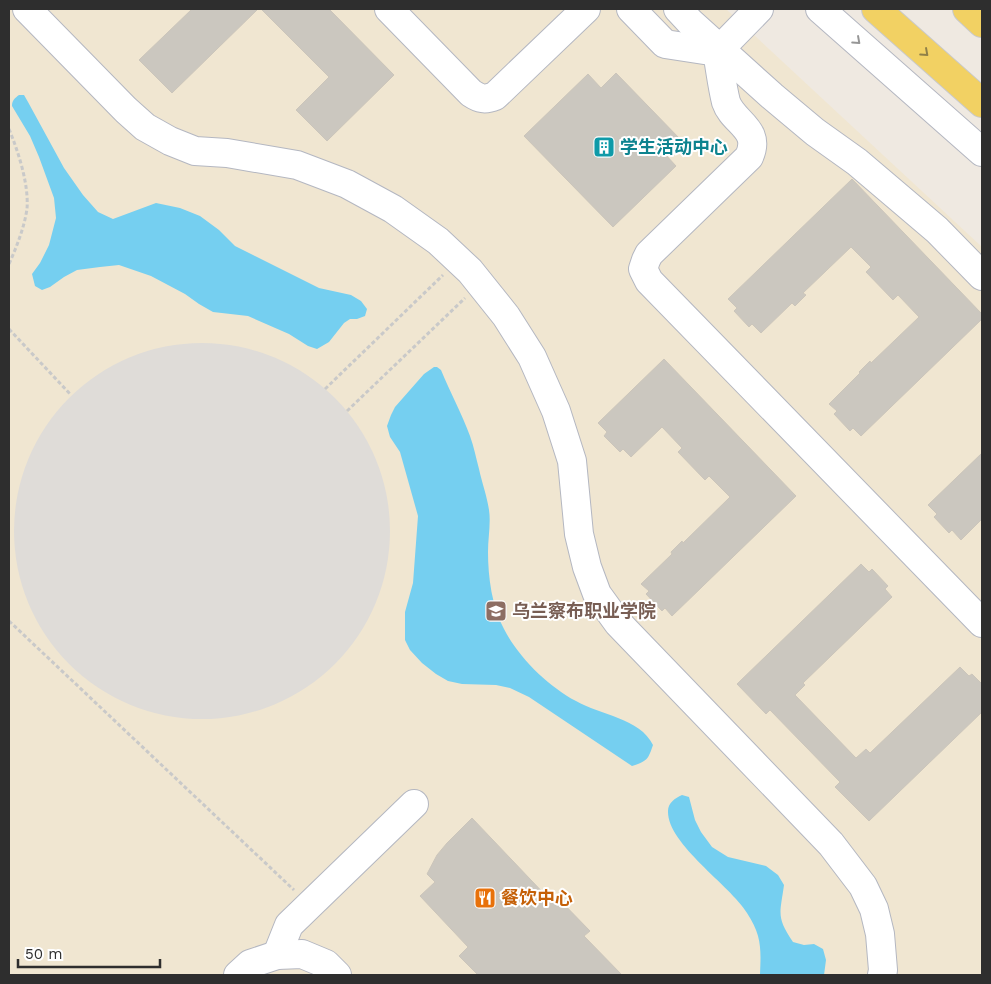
<svg xmlns="http://www.w3.org/2000/svg" width="991" height="984" font-family="'Work Sans','Noto Sans SC',sans-serif">
<style>
.education{fill:#f0e6d1}
.plaza{fill:#dfdcd8}
.water{fill:#75cff0}
.building{fill:#cbc7bf;stroke:#cbc5ba}
.lines{fill:none;stroke-linecap:round;stroke-linejoin:round}
.minor-casing{stroke:#b4b7c1;stroke-width:30}
.major-casing{stroke:#c9c9c9;stroke-width:30}
.path{stroke:#c9c9c9;stroke-width:3;stroke-dasharray:4 2.5;stroke-linecap:butt}
.minor{stroke:#fff;stroke-width:28}
.major{stroke:#f2d163;stroke-width:28}
.oneway{stroke:#969696}
.oneway2{stroke:#908048}
.labels{text-anchor:middle;stroke-width:4;stroke-linejoin:round;paint-order:stroke}
.culture-label{font-size:18px;font-weight:bold;fill:#0d838f;stroke:#fff;text-anchor:start}
.education-label{font-size:18px;font-weight:bold;fill:#785e54;stroke:#fff;text-anchor:start}
.food-label{font-size:18px;font-weight:bold;fill:#c56008;stroke:#fff;text-anchor:start}
</style>
<rect width="100%" height="100%" fill="#efe9e1"/>
<path class="education" d="M9,9H726L982,247V975H9Z"/>
<circle class="plaza" cx="202" cy="531" r="188"/>
<g class="water">
<path d="M19,95H24L28,102L64,168L83,195L98,212L113,219L156,203L180,208L200,216L219,230L235,246L319,288L351,295L361,301L367,309L365,316L357,319H350L344,323L329,342L317,349L308,346L289,334L248,316L213,312L199,304L185,294L151,276L119,265L100,267L77,270L64,277L50,287L42,290L35,286L32,274L40,263L49,245L56,218L54,198L39,157L30,136L12,106C12,100 15,98 19,95Z"/>
<path d="M434,367H437L441,370C450,392 462,414 470,436C474,447 476,458 479,469C482,483 487,496 489,510C491,523 488,538 488,552C488,577 492,607 504,629C519,658 548,686 576,701C600,715 640,718 653,745C648,760 647,761 632,766L529,697L510,688L496,685L462,684L448,681L436,674L422,663L410,650L405,640V612L413,583L418,516L400,452L390,437L387,426L391,415L395,407L424,374Z"/>
<path d="M682,795L689,797L695,820L701,832L712,847L728,857L766,866L778,875L784,885C780,914 776,917 793,942L804,945L814,944L823,949L826,960L824,975H760C761,949 762,936 747,913C730,885 667,844 668,811C668,803 675,798 682,795Z"/>
</g>
<g class="building">
<path d="M192,9H258L172,93L139,60Z"/>
<path d="M261,9H329L394,75L327,141L296,110L329,77Z"/>
<path d="M616,73L680,139L665,154L676,166L613,227L524,136L588,74L601,88Z"/>
<path d="M852,179L982,314V319L861,436L853,428L850,431L834,414L837,411L829,404L860,373L859,372L870,361L871,363L919,317L898,295L893,300L866,272L871,267L851,247L803,293L806,295L795,306L792,303L761,333L752,324L749,327L734,311L737,308L728,299Z"/>
<path d="M664,359L796,496L672,616L665,608L662,611L646,594L649,591L641,584L672,554L671,552L682,541L683,543L730,497L709,476L705,480L678,452L682,448L662,427L631,457L623,449L620,452L604,436L607,432L598,423Z"/>
<path d="M982,453V519L961,540L952,530L949,533L934,517L937,514L928,505Z"/>
<path d="M861,564L869,572L872,569L888,586L885,589L892,597L803,683L805,685L795,695L856,758L866,749L870,753L960,667L969,676L972,674L982,684V712L869,821L835,787L840,782L770,710L766,714L737,684Z"/>
<path d="M472,818L550,900L555,895L590,931L584,936L622,975H478L459,956L468,947L420,896L435,882L427,874L437,855L447,843Z"/>
</g>
<g class="lines">
<g class="minor-casing">
<g id="minor">
<path d="M27,9L126,110L145,127L170,141L195,151L227,153L297,165L347,184L393,209L438,241L470,271L506,316L532,357L556,411L572,461L579,534L587,567L597,594L618,623L831,844L863,886L874,909L880,934L883,970L882,975"/>
<path d="M389,9L471,93C480,99 485,100 495,96L586,9"/>
<path d="M631,9L665,44L717,52C720,68 722,86 726,102C733,123 762,129 749,157L649,254L646,260L643,269L649,281L982,623"/>
<path d="M678,9L691,23L772,96L815,132L857,162L937,230L982,276"/>
<path d="M820,9L982,152"/>
<path d="M717,52L759,9"/>
<path d="M277,955L289,925L414,804"/>
<path d="M238,975L250,964L277,955L302,954L326,964L337,975"/>
</g>
</g>
<g class="major-casing">
<g id="major">
<path d="M876,9L982,103"/>
<path d="M967,9L982,23"/>
</g>
</g>
<g class="path">
<path d="M9,129C18,151 29,184 27,209C24,228 17,246 9,264"/>
<path d="M9,329L71,395"/>
<path d="M325,389L443,275"/>
<path d="M347,411L465,298"/>
<path d="M9,621L294,890"/>
</g>
<use href="#minor" class="minor"/>
<use href="#major" class="major"/>
</g>
<defs><path id="oneway-chevron" d="M-2-3.5L2.5 0L-2 3.5" fill="none" stroke-width="1.6" stroke-linecap="round" stroke-linejoin="round" transform="scale(1.25)"/></defs>
<use class="oneway" href="#oneway-chevron" transform="translate(857 41) rotate(42)"/>
<use class="oneway2" href="#oneway-chevron" transform="translate(925 53) rotate(42)"/>
<defs>
<g id="building-square" transform="scale(1.125)"><rect x="-9" y="-9" width="18" height="18" rx="4" fill="#0f9aa8" stroke="#fff"/><path d="M-4-6H4V6H1V3H-1V6H-4ZM-2.5-4.3h1.7v1.8h-1.7ZM.8-4.3h1.7v1.8H.8ZM-2.5-1h1.7V.8h-1.7ZM.8-1h1.7V.8H.8Z" fill="#fff"/></g>
<g id="university-square" transform="scale(1.125)"><rect x="-9" y="-9" width="18" height="18" rx="4" fill="#8d6e63" stroke="#fff"/><path d="M0-5L7-2L0 1L-7-2ZM-4 1L0 2.5L4 1V4Q0 6-4 4Z" fill="#fff"/></g>
<g id="restaurant-square" transform="scale(1.125)"><rect x="-9" y="-9" width="18" height="18" rx="4" fill="#e8710a" stroke="#fff"/><path d="M-5-6h1v4h1v-4h1v4h1v-4h1v5L-1.5 .5V6h-2V.5L-5-1ZM5-6V6H3V1.5H1.5Q1.5-4 5-6Z" fill="#fff"/></g>
</defs>
<g fill-rule="evenodd">
<use href="#building-square" x="604" y="147"/>
<use href="#university-square" x="496" y="611"/>
<use href="#restaurant-square" x="485" y="898"/>
</g>
<g class="labels">
<g class="culture-label">
<text x="620" y="153">学生活动中心</text>
</g>
<g class="education-label">
<text x="512" y="617">乌兰察布职业学院</text>
</g>
<g class="food-label">
<text x="501" y="904">餐饮中心</text>
</g>
</g>
<rect width="991" height="984" fill="none" stroke="#2e2e2e" stroke-width="20"/>
<path d="M18 959v8h142v-8" fill="none" stroke="#2e2e2e" stroke-width="2.5"/>
<text x="25" y="959" font-size="15" fill="#2e2e2e" stroke="#ffffff" stroke-width="4" paint-order="stroke">50 m</text>
</svg>
